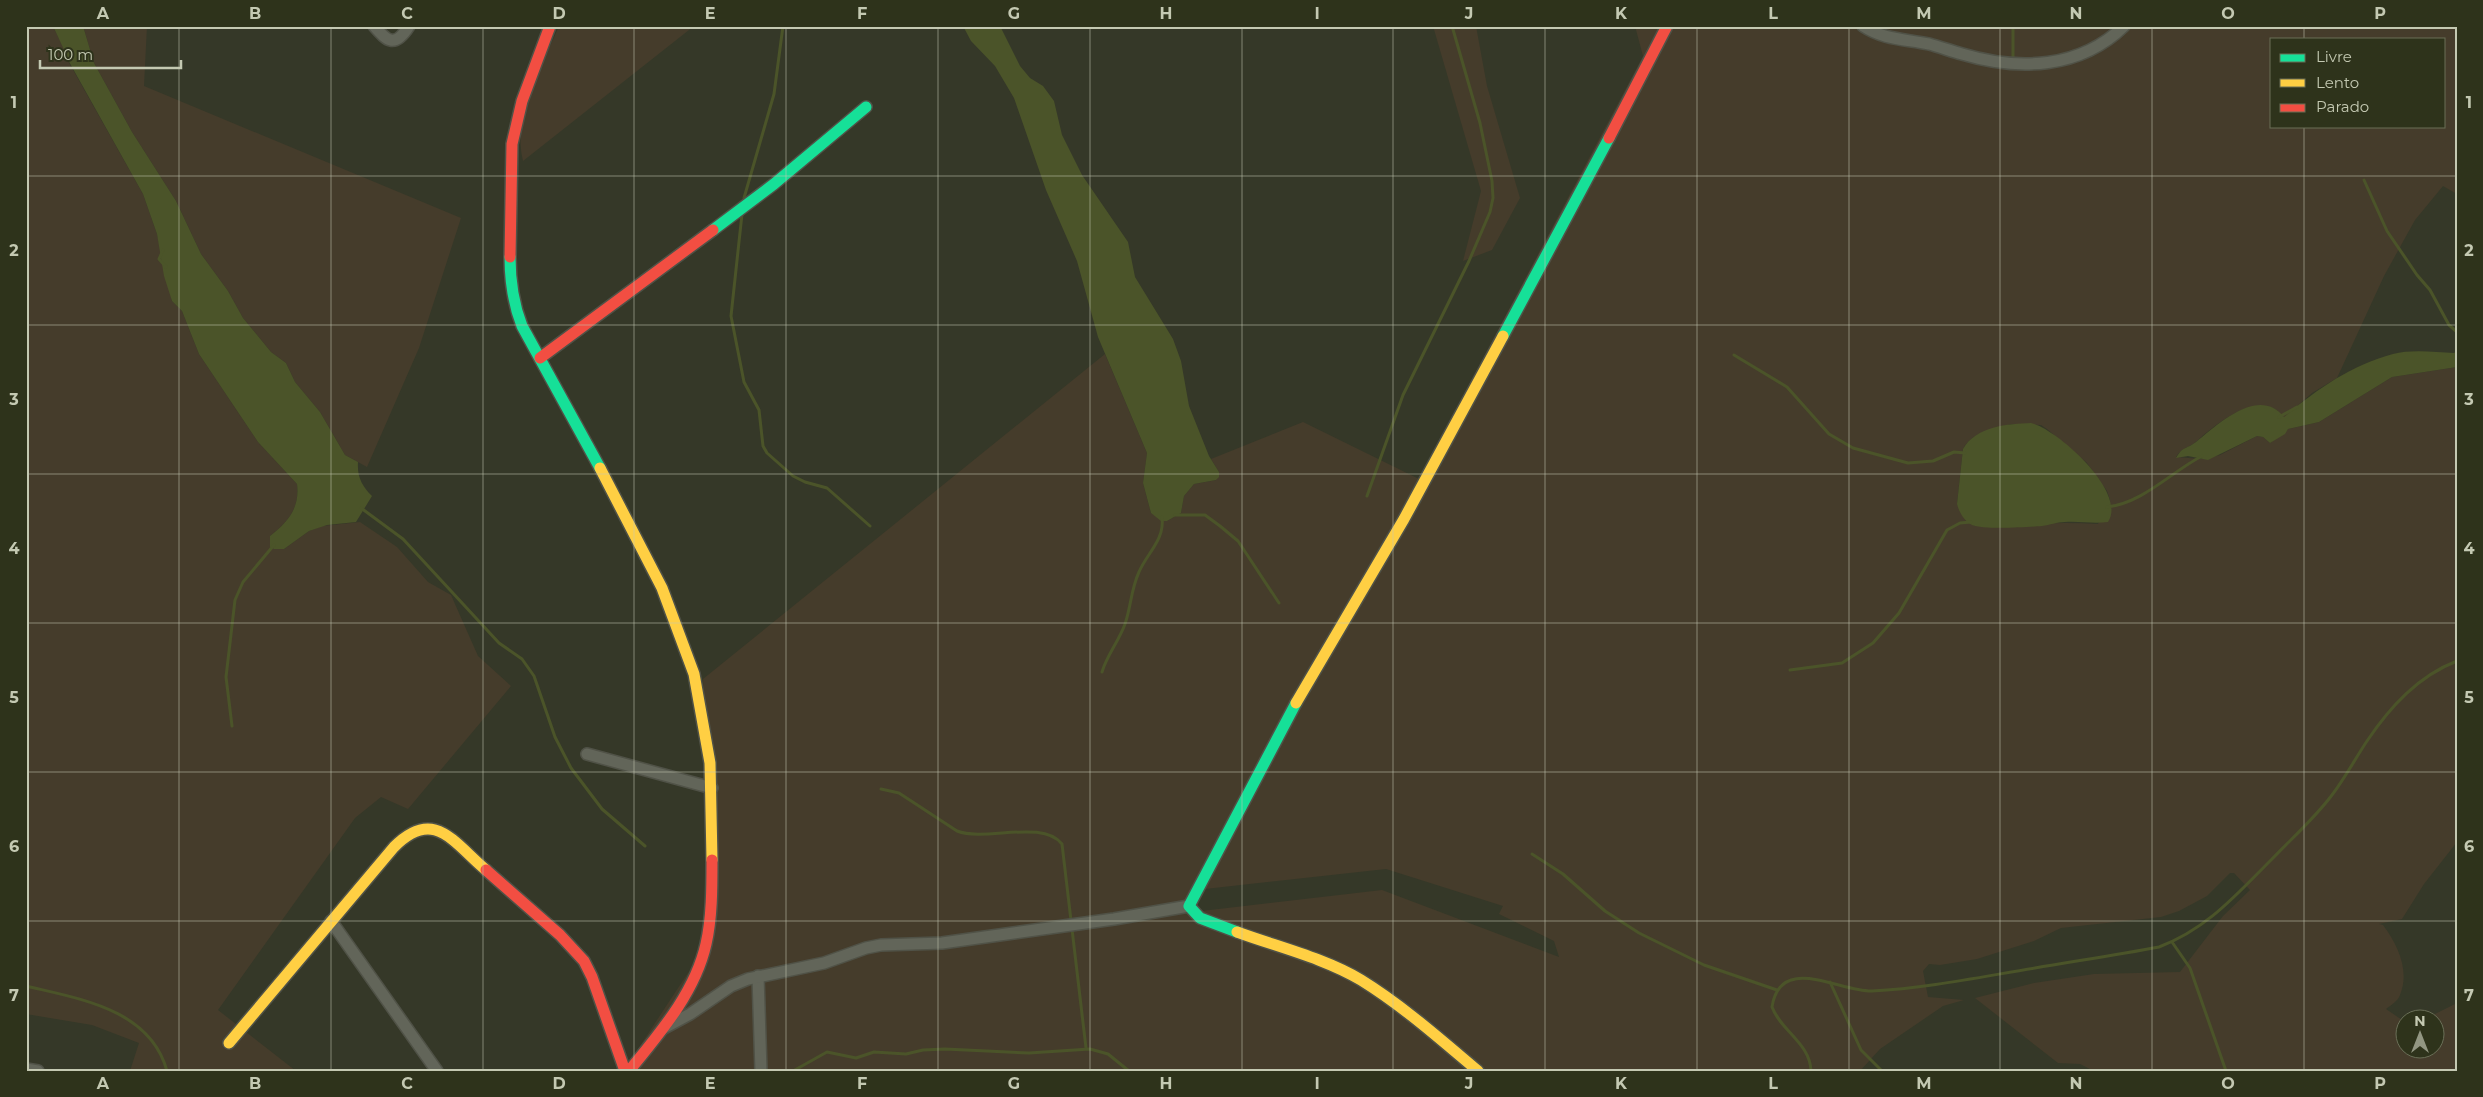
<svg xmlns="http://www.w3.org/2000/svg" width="2483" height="1097" font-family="Montserrat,sans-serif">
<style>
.green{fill:#453c2b;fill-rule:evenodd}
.water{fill:#4b5429}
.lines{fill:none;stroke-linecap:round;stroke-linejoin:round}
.stream{stroke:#4b5429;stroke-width:3}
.street-casing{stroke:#505247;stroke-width:14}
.fast-casing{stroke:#505247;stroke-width:14}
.slow-casing{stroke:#505247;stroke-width:14}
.jam-casing{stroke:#505247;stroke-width:14}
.street{stroke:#626559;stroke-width:11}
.fast{stroke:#16e098;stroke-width:11}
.slow{stroke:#ffcf43;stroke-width:11}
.jam{stroke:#f24e42;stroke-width:11}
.grid{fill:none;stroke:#c4c9b2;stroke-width:1;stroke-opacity:0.55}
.neatline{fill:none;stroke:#c4c9b2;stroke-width:2}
.grid-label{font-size:16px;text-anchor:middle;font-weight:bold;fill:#c4c9b2}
</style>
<rect width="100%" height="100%" fill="#353828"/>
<g class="green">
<path d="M26,26H53L66,53L63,52L143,194L157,234L172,301L182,311L199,354L258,442L297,484C300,508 288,522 270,536V547L274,549H284L309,531L322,526L360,522L397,547L428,582L451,595L478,656L511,686L408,809L381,797L355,818L218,1010L296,1071H130L139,1043L92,1025L26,1014Z"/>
<path d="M83,26H147L144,86L461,218L419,348L367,467L345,455L320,412L295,382L286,363L271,352L243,318L228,291L201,254L176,201L132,132L94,63Z"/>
<path d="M559,26H694L523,161C512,115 541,68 559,26Z"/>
<path d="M1433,26H1476L1487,86L1520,198L1492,250L1463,261L1481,191Z"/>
<path d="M1635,26H2457V194L2443,186L2415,220L2384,276L2337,378L2312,393L2284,418C2262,386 2216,424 2197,441C2189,448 2181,448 2176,457L2201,459L2220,455L2257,436L2263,437L2270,443L2288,429L2319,422L2392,377L2457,367V842L2424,884L2402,919L2379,924L2383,925C2398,945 2410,971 2400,995C2398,1001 2391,1005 2386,1009L2405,1022L2406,1050H2436V1020L2425,1019L2457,1003V1071H2094L2080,1064L2058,1063L1975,998L2034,983L2094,974L2180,972L2223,916L2250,890L2234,873H2230L2207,896L2179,911L2161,917L2061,928L2034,941L1977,959L1940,965L1929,964L1923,971L1928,997L1964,1000L1943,1006L1880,1049L1860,1071H620L632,1058L709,941L703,679L1105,354L1147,453L1143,483L1151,513L1167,521L1181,513L1184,496L1194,484L1216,480L1218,477L1219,472L1211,459L1303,422L1419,479L1643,56ZM2272,39H2444V126H2272ZM2011,424L2041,425L2047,429L2087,463L2107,491L2110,500L2098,524C2057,521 2016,525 1975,526L1966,521L1957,504L1963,449C1973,431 1993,430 2011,424ZM1386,869L1503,906L1499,914L1554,941L1559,957L1382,890L1193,912L1205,889Z"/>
</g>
<g class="water">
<path d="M53,26H83L94,63L132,132L176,201L201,254L228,291L243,318L271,352L286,363L295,382L320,412L345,455L358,462C357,477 362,486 372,496L356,522L327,525L309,531L284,549H274L270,547V536C288,522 300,508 297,484L258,442L199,354L182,311L172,301L164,276L157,234L143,194L63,51L65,52Z"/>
<path d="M963,26H1000L1020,66L1030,78L1043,86L1054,101L1062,135L1082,175L1128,242L1135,277L1173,339L1181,361L1189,406L1209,456L1219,472V477L1216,480L1194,484L1184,496L1181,513L1167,521H1161L1151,513L1143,483L1147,453L1098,337L1077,261L1046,190L1014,98L995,66L971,41Z"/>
<path d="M2457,351V367L2392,377L2319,422L2288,429L2285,434L2270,443L2263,437L2257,436L2208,460L2188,456L2176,458C2183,446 2185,450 2196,442C2217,425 2259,385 2284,417C2316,390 2351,365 2393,354C2411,349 2435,352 2454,353Z"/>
<path d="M2031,423C2057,429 2128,492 2108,522C2093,524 2080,521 2065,522C2057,522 2050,525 2042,526C2028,527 1984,530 1972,525C1964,521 1959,512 1957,504L1963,449C1976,426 2008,424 2031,423Z"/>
</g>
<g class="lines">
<g class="stream">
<path d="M2013,26V62"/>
<path d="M2364,180L2387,231L2417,275L2430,290L2449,325L2457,332"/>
<path d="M744,198L774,94L783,26"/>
<path d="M742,214L731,316L744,382L759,410L763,446L767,453L793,476L805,482L827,488L870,526"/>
<path d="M163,250L159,259L166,267"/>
<path d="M1734,355L1787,387L1829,434L1853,448L1908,463L1933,461L1954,452L1965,453"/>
<path d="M2279,417L2297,407"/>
<path d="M1367,496L1403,395L1469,261L1490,212L1493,198L1492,181L1480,123L1452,26"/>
<path d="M2107,507C2143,503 2171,472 2202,456"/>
<path d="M361,508L403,539L499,643L522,659L534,676L555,737L571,768L602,809L645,846"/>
<path d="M1175,515H1205L1220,526L1238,541L1279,603"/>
<path d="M1790,670L1842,663L1873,643L1899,613L1947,530L1960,523L1971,522"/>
<path d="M1102,672C1107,655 1119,641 1125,624C1131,607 1131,589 1139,572C1147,553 1165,540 1162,517"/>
<path d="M232,726L226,677L235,600L243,582L274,545"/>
<path d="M881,789L899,793L957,831C986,842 1042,819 1062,844L1086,1048"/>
<path d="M1532,854L1563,874L1605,911L1639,933L1704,965L1777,990"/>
<path d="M2172,942L2190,968L2226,1071"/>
<path d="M1830,982L1861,1050L1882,1071"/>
<path d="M26,986C80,999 150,1009 167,1071"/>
<path d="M793,1071L827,1052L856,1058L874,1052L906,1054L923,1050L945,1049L1029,1053L1090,1049L1108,1054L1129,1071"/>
<path d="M1811,1071C1810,1043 1781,1031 1772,1007C1780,953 1840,992 1872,991C1927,988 1980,977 2035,968C2076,961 2117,955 2159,947C2207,929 2236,895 2272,859C2292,838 2314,819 2332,795C2345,778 2355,759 2367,741C2390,707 2418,676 2457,661"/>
</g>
<g class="street-casing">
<g id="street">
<path d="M374,26C388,42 395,48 409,26"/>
<path d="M1863,26C1884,40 1905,39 1929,44C1940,47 1951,51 1962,54C2019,71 2080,69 2124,26"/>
<path d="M587,754L712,788"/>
<path d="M331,921L437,1071"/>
<path d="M758,976L761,1071"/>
<path d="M664,1028L690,1014L731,986L748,979L824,963L866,948L881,945L942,943L1114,919L1189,906"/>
<path d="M26,1069L38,1071"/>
</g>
</g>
<g class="fast-casing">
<g id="fast">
<path d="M713,230L774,184L866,107"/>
<path d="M510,257C510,282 513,303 522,326L600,468"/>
<path d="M1503,336L1609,138"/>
<path d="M1237,932L1200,918L1189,906L1296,703"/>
</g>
</g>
<g class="slow-casing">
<g id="slow">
<path d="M600,468L662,588L694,674L710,763L712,860"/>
<path d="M1296,703L1404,519L1503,336"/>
<path d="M1237,932C1278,947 1324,958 1361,980C1403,1006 1440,1039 1478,1071"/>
<path d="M229,1043L394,847C434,807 453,842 486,870"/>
</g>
</g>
<g class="jam-casing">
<g id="jam">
<path d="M1609,138L1667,26"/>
<path d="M510,257L512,144L522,101L550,26"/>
<path d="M540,358L713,230"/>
<path d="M486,870L560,935L584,961L592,977L625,1071"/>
<path d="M629,1071C659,1034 695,993 706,944C712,918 712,887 712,860"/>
</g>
</g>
<use href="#street" class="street"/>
<use href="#fast" class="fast"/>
<use href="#slow" class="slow"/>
<use href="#jam" class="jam"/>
</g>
<path class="grid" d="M179,26V1071M331,26V1071M483,26V1071M634,26V1071M786,26V1071M938,26V1071M1090,26V1071M1242,26V1071M1393,26V1071M1545,26V1071M1697,26V1071M1849,26V1071M2000,26V1071M2152,26V1071M2304,26V39M2304,126V1071M26,176H2457M26,325H2457M26,474H2457M26,623H2457M26,772H2457M26,921H2457"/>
<rect width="2483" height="1097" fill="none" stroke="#2e331b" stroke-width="55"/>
<rect x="2270" y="38" width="175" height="90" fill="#2e331b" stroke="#6a6f57"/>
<rect x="2280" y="54" width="25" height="8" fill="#16e098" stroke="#6a6f57"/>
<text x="2316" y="62" font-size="15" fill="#c4c9b2">Livre</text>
<rect x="2280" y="79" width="25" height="8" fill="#ffcf43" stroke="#6a6f57"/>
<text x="2316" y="88" font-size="15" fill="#c4c9b2">Lento</text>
<rect x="2280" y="104" width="25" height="8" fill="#f24e42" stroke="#6a6f57"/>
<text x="2316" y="112" font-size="15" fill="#c4c9b2">Parado</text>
<g transform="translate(2420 1034)"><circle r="24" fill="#2e331b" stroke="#6a6f57"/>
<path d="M0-4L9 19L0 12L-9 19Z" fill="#929682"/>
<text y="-8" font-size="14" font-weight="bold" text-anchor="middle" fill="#c4c9b2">N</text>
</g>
<path d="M40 60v8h141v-8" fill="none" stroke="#c4c9b2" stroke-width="2.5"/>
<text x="48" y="60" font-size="15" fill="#c4c9b2" stroke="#2e331b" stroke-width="4" paint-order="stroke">100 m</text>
<rect x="28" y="28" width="2428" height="1042" class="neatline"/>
<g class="grid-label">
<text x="103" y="19">A</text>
<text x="255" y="19">B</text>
<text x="407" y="19">C</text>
<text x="559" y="19">D</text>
<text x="710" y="19">E</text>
<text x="862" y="19">F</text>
<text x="1014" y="19">G</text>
<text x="1166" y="19">H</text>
<text x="1317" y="19">I</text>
<text x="1469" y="19">J</text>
<text x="1621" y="19">K</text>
<text x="1773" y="19">L</text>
<text x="1924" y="19">M</text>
<text x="2076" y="19">N</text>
<text x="2228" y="19">O</text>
<text x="2380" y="19">P</text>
<text x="14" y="108">1</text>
<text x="2469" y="108">1</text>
<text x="14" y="256">2</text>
<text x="2469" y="256">2</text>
<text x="14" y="405">3</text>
<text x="2469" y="405">3</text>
<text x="14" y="554">4</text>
<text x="2469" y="554">4</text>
<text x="14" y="703">5</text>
<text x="2469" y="703">5</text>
<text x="14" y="852">6</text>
<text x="2469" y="852">6</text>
<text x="14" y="1001">7</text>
<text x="2469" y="1001">7</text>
<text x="103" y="1089">A</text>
<text x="255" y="1089">B</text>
<text x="407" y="1089">C</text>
<text x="559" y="1089">D</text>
<text x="710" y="1089">E</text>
<text x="862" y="1089">F</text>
<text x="1014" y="1089">G</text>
<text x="1166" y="1089">H</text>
<text x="1317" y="1089">I</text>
<text x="1469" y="1089">J</text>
<text x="1621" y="1089">K</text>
<text x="1773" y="1089">L</text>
<text x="1924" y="1089">M</text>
<text x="2076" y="1089">N</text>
<text x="2228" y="1089">O</text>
<text x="2380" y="1089">P</text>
</g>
</svg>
